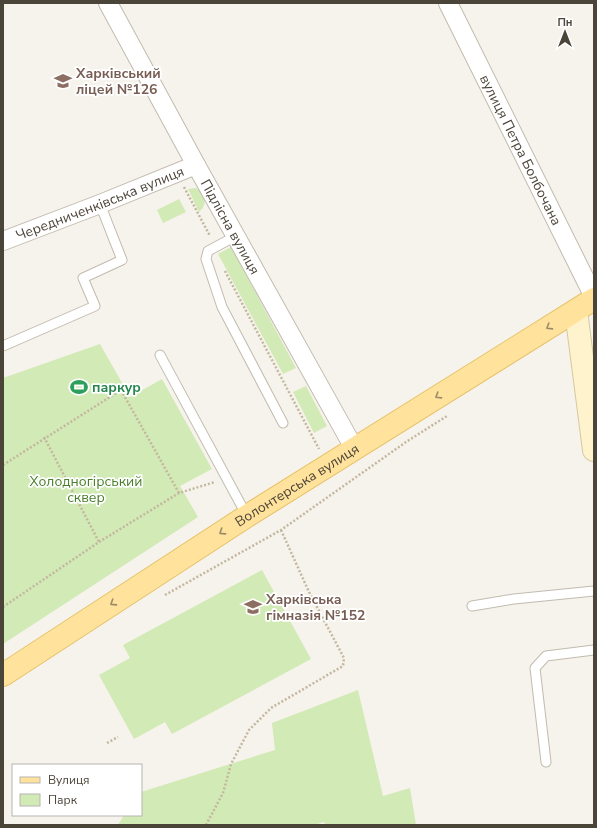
<svg xmlns="http://www.w3.org/2000/svg" width="597" height="828" font-family="'Nunito Sans',sans-serif">
<style>
.green{fill:#d2eab5}
.lines{fill:none;stroke-linecap:round;stroke-linejoin:round}
.lane-casing{stroke:#c2bbae;stroke-width:11}
.street-casing{stroke:#c2bbae;stroke-width:20}
.secondary-casing{stroke:#d6c79b;stroke-width:24}
.primary-casing{stroke:#e6c16a;stroke-width:24}
.path{stroke:#c4b79f;stroke-width:2.5;stroke-dasharray:2 2;stroke-linecap:butt}
.lane{stroke:#fff;stroke-width:9}
.street{stroke:#fff;stroke-width:18}
.secondary{stroke:#fff3cd;stroke-width:22}
.primary{stroke:#ffe39c;stroke-width:22}
.oneway{stroke:#9c8c66}
.labels{text-anchor:middle;stroke-width:3.5;stroke-linejoin:round;paint-order:stroke}
.education-label{font-size:14px;font-weight:bold;fill:#785e54;stroke:#fff;text-anchor:start}
.street-label{font-size:14px;fill:#4b4439;stroke:#fff}
.leisure-label{font-size:14px;font-weight:bold;fill:#27864d;stroke:#fff;text-anchor:start}
.park-label{font-size:14px;fill:#4a7f2a;stroke:#fff}
</style>
<rect width="100%" height="100%" fill="#f6f3ec"/>
<g class="green">
<path d="M196,188C206,194 208,204 199,212L188,189Z"/>
<path d="M179,199L186,212L163,223L157,210Z"/>
<path d="M231,247L296,368L283,374L218,254Z"/>
<path d="M100,344L130,397L162,379L212,469L180,486L198,517L3,644V378Z"/>
<path d="M306,386L327,426L314,433L293,392Z"/>
<path d="M262,570L311,659L172,734L165,722L134,739L99,675L130,658L123,645Z"/>
<path d="M358,690L383,796L410,788L416,825H325L324,822L314,825H118L124,815H141V792L275,750L272,723Z"/>
</g>
<g class="lines">
<g class="lane-casing">
<g id="lane">
<path d="M236,236L208,251L206,259L222,307L283,423"/>
<path d="M3,346L95,306L83,278L122,260L100,204"/>
<path d="M160,355L247,516"/>
<path d="M472,606L514,599L594,591"/>
<path d="M546,762L535,668L546,656L594,650"/>
</g>
</g>
<g class="street-casing">
<g id="street">
<path id="s1" d="M108,3L196,165L354,448"/>
<path id="s2" d="M448,3L594,297"/>
<path id="s3" d="M3,241L100,204L196,165"/>
</g>
</g>
<g class="secondary-casing">
<path id="secondary" d="M576,311L594,450"/>
</g>
<g class="primary-casing">
<g id="primary">
<path id="s4" d="M3,675L247,516L594,299"/>
</g>
</g>
<g class="path">
<path d="M184,187L210,236"/>
<path d="M225,271L319,449"/>
<path d="M44,437L99,542"/>
<path d="M3,465L121,390L179,493"/>
<path d="M165,595L281,530L406,442L447,416"/>
<path d="M3,607L99,542L179,493L215,482"/>
<path d="M107,743L118,737"/>
<path d="M206,825L223,793L231,764L249,730L271,708L343,666L344,658L309,592L281,530"/>
</g>
<use href="#lane" class="lane"/>
<use href="#street" class="street"/>
<use href="#secondary" class="secondary"/>
<use href="#primary" class="primary"/>
</g>
<defs><path id="oneway-chevron" d="M-2-3.5L2.5 0L-2 3.5" fill="none" stroke-width="1.6" stroke-linecap="round" stroke-linejoin="round"/></defs>
<g class="oneway">
<use href="#oneway-chevron" transform="translate(549 327) rotate(148)"/>
<use href="#oneway-chevron" transform="translate(438 396) rotate(148)"/>
<use href="#oneway-chevron" transform="translate(222 532) rotate(147)"/>
<use href="#oneway-chevron" transform="translate(113 603) rotate(147)"/>
</g>
<defs>
<g id="school-bare" transform="scale(1.38)"><path d="M0-5L7-2L0 1L-7-2ZM-4 1L0 2.5L4 1V4Q0 6-4 4Z" fill="#8d6e63" stroke="#fff" stroke-width="2.5" paint-order="stroke"/></g>
<g id="stadium-bare" transform="scale(1.38)"><path d="M0-5a6.5 5 0 1 0 0 10a6.5 5 0 1 0 0-10ZM-3.5-1.8h7v3.6h-7Z" fill="#2e9e5b" stroke="#fff" stroke-width="2.5" paint-order="stroke"/></g>
</defs>
<g fill-rule="evenodd">
<use href="#school-bare" x="63" y="81"/>
<use href="#stadium-bare" x="79" y="387"/>
<use href="#school-bare" x="253" y="607"/>
</g>
<g class="labels">
<g class="education-label">
<text x="76" y="78">Харківський<tspan x="76" dy="16">ліцей №126</tspan></text>
<text x="266" y="604">Харківська<tspan x="266" dy="16">гімназія №152</tspan></text>
</g>
<g class="street-label">
<text dy="5" stroke="none"><textPath href="#s2" startOffset="164">вулиця Петра Болбочана</textPath></text>
<text dy="5" stroke="none"><textPath href="#s3" startOffset="104">Чередниченківська вулиця</textPath></text>
<text dy="5" stroke="none"><textPath href="#s1" startOffset="255">Підлісна вулиця</textPath></text>
<text dy="5" stroke="none"><textPath href="#s4" startOffset="350">Волонтерська вулиця</textPath></text>
</g>
<g class="leisure-label">
<text x="92" y="392">паркур</text>
</g>
<g class="park-label">
<text x="86" y="486">Холодногірський<tspan x="86" dy="16">сквер</tspan></text>
</g>
</g>
<rect width="597" height="828" fill="none" stroke="#4b4439" stroke-width="8"/>
<rect x="12" y="764" width="130" height="52" fill="#ffffff" stroke="#b7b4b0"/>
<rect x="20" y="777" width="20" height="6" fill="#ffe39c" stroke="#b7b4b0"/>
<text x="48" y="784" font-size="12" fill="#4b4439">Вулиця</text>
<rect x="20" y="794" width="20" height="12" fill="#d2eab5" stroke="#b7b4b0"/>
<text x="48" y="804" font-size="12" fill="#4b4439">Парк</text>
<g transform="translate(565 32)" stroke="#ffffff" stroke-width="3" paint-order="stroke">
<path d="M0-3L7 15L0 10L-7 15Z" fill="#4b4439"/>
<text y="-6" font-size="11" font-weight="bold" text-anchor="middle" fill="#4b4439">Пн</text>
</g>
</svg>
